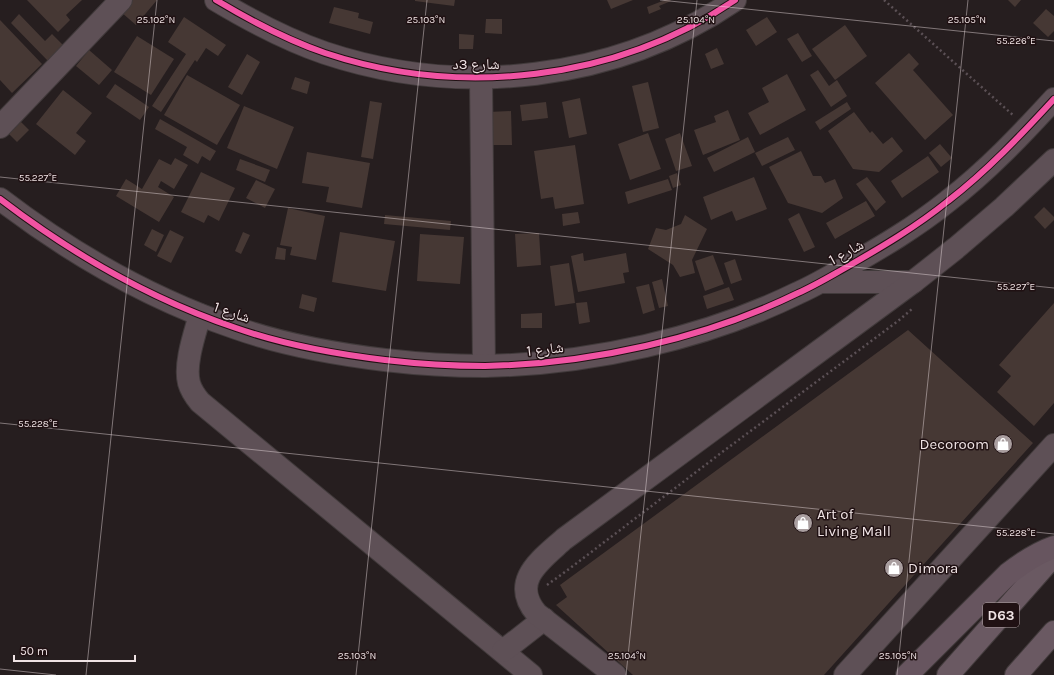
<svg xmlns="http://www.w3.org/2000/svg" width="1054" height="675" font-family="Karla,'Noto Naskh Arabic',sans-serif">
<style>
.building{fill:#463834}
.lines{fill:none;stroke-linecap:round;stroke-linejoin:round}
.minor-casing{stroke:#413a3b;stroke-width:24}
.major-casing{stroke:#413a3b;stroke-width:24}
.highway-casing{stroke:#413a3b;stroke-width:24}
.path{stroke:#5b5055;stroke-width:2.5;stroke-dasharray:2 3;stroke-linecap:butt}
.minor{stroke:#5e5056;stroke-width:22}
.major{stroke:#6a5962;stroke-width:22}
.highway{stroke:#67555f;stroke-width:22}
.cycleway-casing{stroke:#201113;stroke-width:8}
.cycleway{stroke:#f153a3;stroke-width:6}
.ticks{fill:none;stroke:#efe3e4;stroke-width:1;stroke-opacity:0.45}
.labels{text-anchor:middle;stroke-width:3;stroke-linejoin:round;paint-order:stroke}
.shield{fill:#201113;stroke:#b1a4a5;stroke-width:1}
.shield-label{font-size:14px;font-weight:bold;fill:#efe3e4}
.street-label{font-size:15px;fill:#efe3e4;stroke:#201113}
.poi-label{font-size:15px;fill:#efe3e4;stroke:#201113;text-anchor:start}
.ticks-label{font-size:10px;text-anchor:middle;fill:#efe3e4;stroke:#201113;stroke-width:3;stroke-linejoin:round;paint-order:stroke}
</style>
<rect width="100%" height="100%" fill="#261e1f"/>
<g class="building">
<path d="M27,0H82L66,15L70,20L58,32Z"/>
<path d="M131,0H157L136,25L121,12Z"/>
<path d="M415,0H455L454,6L415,1Z"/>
<path d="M607,0H633L611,9Z"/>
<path d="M665,0H670L671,1L659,6L661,9L649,14L647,7Z"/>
<path d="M1008,0H1021L1015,7Z"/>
<path d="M334,7L359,13L358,18L373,22L370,34L329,23Z"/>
<path d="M1046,9L1054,16V31L1048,37L1033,23Z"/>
<path d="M19,14L45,41L52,34L64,46L48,61L11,23Z"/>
<path d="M184,17L226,45L218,56L206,48L197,62L195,60L161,112L152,106L186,54L168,42Z"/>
<path d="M767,17L777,32L756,46L746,30Z"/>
<path d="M486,19H502V34L485,33Z"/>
<path d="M0,20L42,64L12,93L0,80Z"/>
<path d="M845,25L867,56L835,80L812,49Z"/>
<path d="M798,33L812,56L802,62L787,39Z"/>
<path d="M459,34L474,35L473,49H459Z"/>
<path d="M137,36L174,59L151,95L114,72Z"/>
<path d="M717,48L724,64L711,69L705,54Z"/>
<path d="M89,50L112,70L99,85L76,66Z"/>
<path d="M909,53L919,64L913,70L953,115L925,140L875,83Z"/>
<path d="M247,54L260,62L242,95L228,87Z"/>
<path d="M818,70L829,86L837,80L847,96L831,107L810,75Z"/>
<path d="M787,74L806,110L760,135L748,113L769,102L762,88Z"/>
<path d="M187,75L240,105L217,145L164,115Z"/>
<path d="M295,77L310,82L307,94L291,89Z"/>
<path d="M648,82L659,128L643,132L632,86Z"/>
<path d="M115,84L149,107L140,120L106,97Z"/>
<path d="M63,90L92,113L76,133L86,141L75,155L36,124Z"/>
<path d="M580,98L587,134L569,138L562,102Z"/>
<path d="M370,101L382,103L373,159L361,157Z"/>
<path d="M546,102L548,118L522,121L520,105Z"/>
<path d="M847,102L851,109L820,130L815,122Z"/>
<path d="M244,106L294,127L277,169L227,148Z"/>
<path d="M728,110L740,140L703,155L694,130L716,122L714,116Z"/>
<path d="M511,111L512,145H489L488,112Z"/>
<path d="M854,112L870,133L872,131L883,144L892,137L903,151L879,172L853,169L828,131Z"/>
<path d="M160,119L216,151L210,161L202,156L198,164L183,155L187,147L155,129Z"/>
<path d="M19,120L29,130L17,142L8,133Z"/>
<path d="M648,133L661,169L630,180L618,144Z"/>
<path d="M680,133L692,166L676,171L665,139Z"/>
<path d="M748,137L755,152L714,172L707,158Z"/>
<path d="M788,137L795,150L762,166L755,153Z"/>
<path d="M940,144L952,158L941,167L929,153Z"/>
<path d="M575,145L584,204L555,209L553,197L541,199L534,151Z"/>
<path d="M801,151L813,176H821L825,183L835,179L843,198L822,213L788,203L769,167Z"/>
<path d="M307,152L370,163L362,208L326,202L329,187L302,183Z"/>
<path d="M928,156L939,172L902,198L891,181Z"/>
<path d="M175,158L188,165L174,189L161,181L158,187L174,197L159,222L116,196L126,179L142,189L159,159L171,165Z"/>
<path d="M240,159L270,170L265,182L236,170Z"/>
<path d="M201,172L235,188L219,221L208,215L204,223L181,212Z"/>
<path d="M677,173L681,185L673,188L669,176Z"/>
<path d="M754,177L767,209L736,221L732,211L711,220L703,197Z"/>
<path d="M867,177L886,202L876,211L856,184Z"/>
<path d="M668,179L672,190L628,204L625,192Z"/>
<path d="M256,180L275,189L265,208L246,198Z"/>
<path d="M866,201L875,216L835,239L826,223Z"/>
<path d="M1044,207L1054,217V220L1045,229L1034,217Z"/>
<path d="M288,208L325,216L316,260L290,255L292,247L280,245Z"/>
<path d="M578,212L580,223L563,226L562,214Z"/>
<path d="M799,213L815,247L804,252L788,219Z"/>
<path d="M385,215L451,221L450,230L384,224Z"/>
<path d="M685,215L707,229L692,260L695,273L680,277L673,265L648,249L656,228L666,230L681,224Z"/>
<path d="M152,229L164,235L156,252L144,245Z"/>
<path d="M170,230L184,237L171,263L157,256Z"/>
<path d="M243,232L250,235L241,254L235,251Z"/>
<path d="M340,232L395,241L386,291L332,282Z"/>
<path d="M539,233L541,265L517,267L515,234Z"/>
<path d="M420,234L464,237L460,284L417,281Z"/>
<path d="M277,247L286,249L285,260L275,259Z"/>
<path d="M583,253L584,261L626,253L629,272L623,273L625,283L578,292L571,256Z"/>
<path d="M713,255L724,284L705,291L695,261Z"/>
<path d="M735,259L742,280L731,284L724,263Z"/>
<path d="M569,263L575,303L555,306L550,266Z"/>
<path d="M662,279L668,306L659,308L652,282Z"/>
<path d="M649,284L655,310L643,314L636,287Z"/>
<path d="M729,287L734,300L707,309L703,296Z"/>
<path d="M302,294L317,298L314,312L299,308Z"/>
<path d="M587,302L590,322L579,324L576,303Z"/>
<path d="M1054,303V403L1034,426L997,392L1011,376L999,365Z"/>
<path d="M542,313V328H521V314Z"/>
<path d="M908,330L1033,443L824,675H633L556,605L567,597L560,585Z"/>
</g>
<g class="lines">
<g class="minor-casing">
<g id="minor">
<path d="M216,0C251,21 287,40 325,53C460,98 616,81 735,0"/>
<path d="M481,78L484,366"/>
<path d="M0,127L121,0"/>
<path d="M0,199C72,254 150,299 236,328C284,345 335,354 385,360C419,364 452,366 485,366C590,364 704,339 798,293C814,286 829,277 845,268C880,248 916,227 948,201C987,171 1021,135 1054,99"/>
<path d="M823,282H913"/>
<path d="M200,315C195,333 184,364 189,383C191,390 195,396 200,402L531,675"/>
<path d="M503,651L544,619"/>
<path d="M615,675L537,614C509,581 541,560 564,539L913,282L956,248L1004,207L1054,160"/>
<path d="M845,675L1054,445"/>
</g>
</g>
<g class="major-casing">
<g id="major">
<path d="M948,675L1054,555"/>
<path d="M1016,675L1054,632"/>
</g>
</g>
<g class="highway-casing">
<path id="highway" d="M907,675L1008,574C1022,563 1037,553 1054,547"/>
</g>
<g class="path">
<path d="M884,0L1014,116"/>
<path d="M547,585L569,569L721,453L898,321L912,309"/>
</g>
<use href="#minor" class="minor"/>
<use href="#major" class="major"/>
<use href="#highway" class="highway"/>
<g class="cycleway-casing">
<g id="cycleway">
<path d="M216,0C251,21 287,40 325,53C460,98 616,81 735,0"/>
<path d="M0,199C72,254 150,299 236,328C284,345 335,354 385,360C419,364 452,366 485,366C590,364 704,339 798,293C814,286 829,277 845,268C880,248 916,227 948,201C987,171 1021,135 1054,99"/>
</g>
</g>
<use href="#cycleway" class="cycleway"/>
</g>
<path class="ticks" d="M660,0L1054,41M0,177L1054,288M0,423L1054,534M0,669L56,675M86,675L157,0M356,675L427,0M626,675L697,0M897,675L968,0"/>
<defs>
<g id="shop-disc" transform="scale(1)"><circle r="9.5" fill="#a99e9f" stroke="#201113"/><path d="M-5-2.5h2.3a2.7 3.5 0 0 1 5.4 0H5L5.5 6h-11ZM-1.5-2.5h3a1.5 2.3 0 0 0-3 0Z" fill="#fff"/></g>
</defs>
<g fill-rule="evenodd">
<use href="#shop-disc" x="1003" y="444"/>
<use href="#shop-disc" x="803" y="523"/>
<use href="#shop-disc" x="894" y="568"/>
</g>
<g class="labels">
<rect class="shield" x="983" y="603" width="36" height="24" rx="3"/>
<g class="shield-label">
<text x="1001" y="620">D63</text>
</g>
<g class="street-label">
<text x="476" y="69">شارع 3د</text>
<text transform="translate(846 252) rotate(-29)" y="5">شارع 1</text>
<text transform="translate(232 312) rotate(19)" y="5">شارع 1</text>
<text transform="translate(545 349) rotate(-6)" y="5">شارع 1</text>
</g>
<g class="poi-label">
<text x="989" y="449" text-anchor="end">Decoroom</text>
<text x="817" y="519">Art of<tspan x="817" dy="17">Living Mall</tspan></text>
<text x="908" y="573">Dimora</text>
</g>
</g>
<g class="ticks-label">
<text x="156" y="23">25.102°N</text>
<text x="426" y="23">25.103°N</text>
<text x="696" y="23">25.104°N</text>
<text x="967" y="23">25.105°N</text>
<text x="1016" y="44">55.226°E</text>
<text x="38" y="181">55.227°E</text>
<text x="1016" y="290">55.227°E</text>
<text x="38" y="427">55.228°E</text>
<text x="1016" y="536">55.228°E</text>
<text x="357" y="659">25.103°N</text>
<text x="627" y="659">25.104°N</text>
<text x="898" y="659">25.105°N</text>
</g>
<path d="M14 655v6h121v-6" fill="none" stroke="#efe3e4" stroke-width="2"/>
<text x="20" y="655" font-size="12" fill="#efe3e4" stroke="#201113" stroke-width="3" paint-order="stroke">50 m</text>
</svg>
